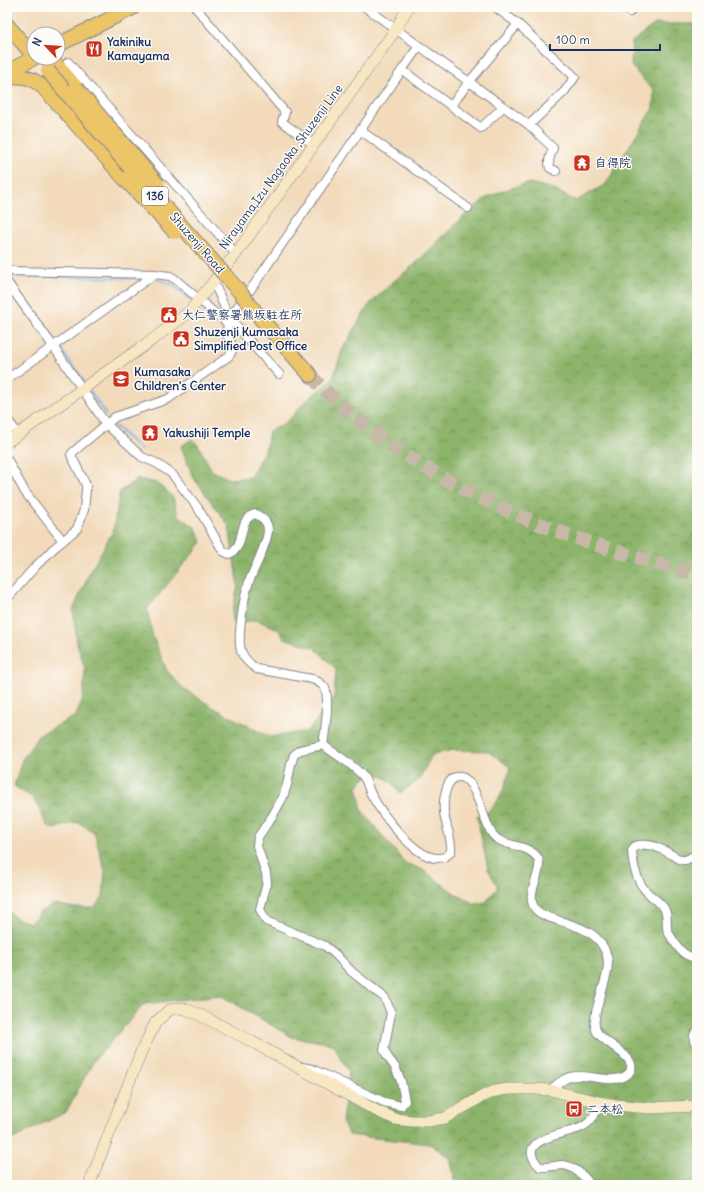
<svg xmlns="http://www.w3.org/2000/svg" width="704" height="1192" font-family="Delius,'Klee One',sans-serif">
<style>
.forest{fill:url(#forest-crowns);stroke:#547264;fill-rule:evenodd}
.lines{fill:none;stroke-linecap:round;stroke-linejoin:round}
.stream{stroke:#78b3e9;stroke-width:2}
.highway-tunnel{stroke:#c7b8a8;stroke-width:14;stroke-dasharray:14 7;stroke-linecap:butt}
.street-casing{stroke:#86848c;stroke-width:10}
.secondary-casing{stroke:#86848c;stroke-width:12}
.highway-casing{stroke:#86848c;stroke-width:16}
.street{stroke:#fff;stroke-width:8}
.secondary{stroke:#f7e8c3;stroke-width:11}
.highway{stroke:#ecc569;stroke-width:14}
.highway-bridge-casing{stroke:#86848c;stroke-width:16;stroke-linecap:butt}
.highway-bridge{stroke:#ecc569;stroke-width:14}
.labels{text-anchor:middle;stroke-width:3;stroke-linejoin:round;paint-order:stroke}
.shield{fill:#fdfcf7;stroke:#5f6c8c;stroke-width:1}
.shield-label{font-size:11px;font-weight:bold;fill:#1b2f5e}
.poi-label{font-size:12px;font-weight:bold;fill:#1b2f5e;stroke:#fdfcf7;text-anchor:start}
.street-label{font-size:12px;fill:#1b2f5e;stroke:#fdfcf7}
</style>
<defs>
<pattern id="forest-crowns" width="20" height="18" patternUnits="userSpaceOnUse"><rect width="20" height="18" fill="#8cb46a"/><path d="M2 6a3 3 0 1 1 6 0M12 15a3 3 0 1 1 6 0" fill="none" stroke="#72935a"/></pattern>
</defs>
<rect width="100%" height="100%" fill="#fdfcf7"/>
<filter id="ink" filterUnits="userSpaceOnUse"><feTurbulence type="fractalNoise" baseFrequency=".025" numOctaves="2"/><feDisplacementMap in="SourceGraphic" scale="8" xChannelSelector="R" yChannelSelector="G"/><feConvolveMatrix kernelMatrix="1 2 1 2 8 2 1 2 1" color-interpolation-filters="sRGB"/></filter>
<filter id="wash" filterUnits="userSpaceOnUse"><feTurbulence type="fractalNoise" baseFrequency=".012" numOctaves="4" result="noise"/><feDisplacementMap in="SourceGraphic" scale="16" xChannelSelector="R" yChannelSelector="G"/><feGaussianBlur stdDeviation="0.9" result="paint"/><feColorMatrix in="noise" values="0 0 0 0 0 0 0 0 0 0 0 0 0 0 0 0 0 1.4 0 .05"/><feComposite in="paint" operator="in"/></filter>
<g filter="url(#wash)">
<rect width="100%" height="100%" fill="#f2daba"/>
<path class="forest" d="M655,24H697V1185H456L450,1158L430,1144L349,1135L342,1122L349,1072L333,1044L292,1037L220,995L144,1004L93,1062L66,1112L7,1142V911L18,919L30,923L40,912L55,904L74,908H94L103,897L105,871L94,832L78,822L52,829L47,825L33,798L14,786L22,760L39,735L76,716L83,698L85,669L77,643L73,610L89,574L113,531L120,491L138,479L157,483L173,497L178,515L196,528L202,542L147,609L153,637L167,671L184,689L216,709L270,737L308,731L334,698L336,669L315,648L284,638L278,629L257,620L233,623L232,612L238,586L229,526L193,477L181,446L192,439L198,445L212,471L229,479L250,477L266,448L269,431L287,422L303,404L333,378L343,348L369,305L394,281L413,266L462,218L486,198L505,190L530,183L553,189L576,201L606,184L653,108L654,91L631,66L632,42ZM453,750L488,751L510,767C507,782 502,798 491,809C488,813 482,815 477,817L488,869L498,887L486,902L475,904L457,895L423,870L404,862L362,811L357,786L373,771L392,782L400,793L418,781L432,755Z"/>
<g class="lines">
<g class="stream">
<path d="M8,276L140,278"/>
<path d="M157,279L171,284L192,300"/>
<path d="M29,306L54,340"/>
<path d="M201,307L223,326"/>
<path d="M60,348L84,382"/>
<path d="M90,391L106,415"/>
<path d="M114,425L141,450"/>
</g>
</g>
</g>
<g filter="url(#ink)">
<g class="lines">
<path class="highway-tunnel" d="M310,375C398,468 518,523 639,558C658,564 677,570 697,574"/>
<g class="street-casing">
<g id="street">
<path d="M195,7L285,112L282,122L313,144"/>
<path d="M365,7L529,125L553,148C551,155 547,160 550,168L556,171"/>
<path d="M495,7L518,24L575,77L564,92L529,125"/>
<path d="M626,7L630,12"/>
<path d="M68,62L236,254"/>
<path d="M402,70L419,46"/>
<path d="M451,106L469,82L518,24"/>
<path d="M360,130L468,208"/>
<path d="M7,271L155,274L170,276L175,279L229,325"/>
<path d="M7,282L53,346L106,424L142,457L156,463L172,474L198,508L223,551L229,554C247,548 236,517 256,514C263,518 268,522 268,530C268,543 254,568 249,582C244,596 237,637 241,651C244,659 249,664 257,669L312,679C317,681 322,683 325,688C330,701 325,731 323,745"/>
<path d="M213,282C220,293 222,305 229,315C243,336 262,355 279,374"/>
<path d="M230,317L251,289L402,70L481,128L503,107"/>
<path d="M7,379L155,274"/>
<path d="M7,419L18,434"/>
<path d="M7,459L25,492L63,541"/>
<path d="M7,599L34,568L53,549L77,529L84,510L86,490V485L71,455L73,452L115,417L168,399L229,356C237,346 228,341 226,331L229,325L233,321"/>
<path d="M323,745C335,754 351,763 362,775C367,780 368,788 371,794C381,813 415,859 438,858C444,858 448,856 451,851C452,837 445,825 444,812C443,801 445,775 461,777C477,780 483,823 493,835C504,848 527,843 538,858C543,873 527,890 533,905C541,926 597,917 607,956C613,977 587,1016 597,1032C604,1044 641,1058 629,1073C616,1087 586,1072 570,1077C562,1079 556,1085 550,1090"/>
<path d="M697,854L686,860H681C666,852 653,841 635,846L632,851C633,866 637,883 648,893C653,898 660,902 664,908C669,916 665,924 668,932C675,943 683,959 697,957"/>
<path d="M697,1032C692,1035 693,1042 697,1045"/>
<path d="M302,1067L312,1069L384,1102L401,1106L405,1101L401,1081L395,1067L387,1056L384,1050L391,1013L385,998L352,972L335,954L325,946L266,921L260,909L267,883L266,873L257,846L258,837L273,815L283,797L287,785L291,764L294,755L300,750L323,745"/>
<path d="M590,1185C585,1176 573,1166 563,1165C555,1165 548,1168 540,1167C510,1137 570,1135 584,1126C592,1121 597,1111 599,1102"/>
</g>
</g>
<g class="secondary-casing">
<g id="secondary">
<path d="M7,442L152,340L188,313L236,254L396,29L408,7"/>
<path d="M89,1185L141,1052L156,1022L169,1010L178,1008L185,1009L198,1014L251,1041L375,1110L395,1119L412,1121H428L445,1118L483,1096L496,1091L507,1089H534L550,1090L599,1102L616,1105L648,1108L697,1106"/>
</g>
</g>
<g class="highway-casing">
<g id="highway">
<path d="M7,25L34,56"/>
<path d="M58,45L134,7"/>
<path d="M51,58L76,88"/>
<path d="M7,72L34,58"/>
<path d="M7,79C21,73 32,78 43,87L125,179"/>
<path d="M262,320L310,375"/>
</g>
</g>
<use href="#street" class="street"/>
<use href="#secondary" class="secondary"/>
<use href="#highway" class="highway"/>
<g class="highway-bridge-casing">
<g id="highway-bridge">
<path d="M48,71L126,163L239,291L262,320"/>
<path d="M76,88L158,185"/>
<path d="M125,179L175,232"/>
</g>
</g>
<use href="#highway-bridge" class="highway-bridge"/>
</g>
</g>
<defs>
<g id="restaurant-square" transform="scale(0.9)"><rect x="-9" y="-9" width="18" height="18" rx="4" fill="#c8321e" stroke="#fdfcf7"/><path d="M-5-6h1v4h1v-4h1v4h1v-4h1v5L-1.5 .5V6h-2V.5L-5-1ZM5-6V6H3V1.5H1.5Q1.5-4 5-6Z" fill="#fff"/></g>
<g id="temple-square" transform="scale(0.9)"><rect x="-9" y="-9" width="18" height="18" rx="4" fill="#c8321e" stroke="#fdfcf7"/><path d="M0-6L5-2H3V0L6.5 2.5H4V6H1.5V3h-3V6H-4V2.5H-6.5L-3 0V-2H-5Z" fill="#fff"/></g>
<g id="civic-square" transform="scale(0.9)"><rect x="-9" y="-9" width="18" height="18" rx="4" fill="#c8321e" stroke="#fdfcf7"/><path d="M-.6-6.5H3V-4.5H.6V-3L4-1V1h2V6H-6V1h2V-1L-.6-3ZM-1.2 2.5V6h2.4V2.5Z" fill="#fff"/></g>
<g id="school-square" transform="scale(0.9)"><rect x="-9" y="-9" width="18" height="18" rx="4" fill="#c8321e" stroke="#fdfcf7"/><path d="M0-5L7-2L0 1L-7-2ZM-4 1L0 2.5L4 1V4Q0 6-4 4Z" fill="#fff"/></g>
<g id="bus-square" transform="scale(0.9)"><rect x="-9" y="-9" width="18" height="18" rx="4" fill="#c8321e" stroke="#fdfcf7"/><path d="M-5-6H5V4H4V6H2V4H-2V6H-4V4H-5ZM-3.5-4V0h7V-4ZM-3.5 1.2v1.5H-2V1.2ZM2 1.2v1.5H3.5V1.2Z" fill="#fff"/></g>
</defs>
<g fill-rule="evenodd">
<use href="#restaurant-square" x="94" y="49"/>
<use href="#temple-square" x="582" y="163"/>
<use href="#civic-square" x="169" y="315"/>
<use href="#civic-square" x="181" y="339"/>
<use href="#school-square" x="121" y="379"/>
<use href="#temple-square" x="150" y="433"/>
<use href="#bus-square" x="574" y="1109"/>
</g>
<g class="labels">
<rect class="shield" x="142" y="187" width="26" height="18" rx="3"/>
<g class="shield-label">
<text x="155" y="200">136</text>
</g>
<g class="poi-label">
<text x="107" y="46">Yakiniku<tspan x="107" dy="14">Kamayama</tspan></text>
<text x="595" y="167">自得院</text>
<text x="182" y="319">大仁警察署熊坂駐在所</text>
<text x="194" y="336">Shuzenji Kumasaka<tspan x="194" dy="14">Simplified Post Office</tspan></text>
<text x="134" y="376">Kumasaka<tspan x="134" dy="14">Children's Center</tspan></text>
<text x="163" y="437">Yakushiji Temple</text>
<text x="587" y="1113">二本松</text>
</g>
<g class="street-label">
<text transform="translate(281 167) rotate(-54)" y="4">Nirayama,Izu Nagaoka ,Shuzenji Line</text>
<text transform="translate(197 243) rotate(49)" y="4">Shuzenji Road</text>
</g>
</g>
<rect width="704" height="1192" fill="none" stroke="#fdfcf7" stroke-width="24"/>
<g transform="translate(46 46) rotate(295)"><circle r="19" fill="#fdfcf7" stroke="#a3aaba"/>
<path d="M0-3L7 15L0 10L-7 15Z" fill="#c8321e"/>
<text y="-6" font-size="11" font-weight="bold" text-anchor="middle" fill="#1b2f5e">N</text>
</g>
<path d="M550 44v6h110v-6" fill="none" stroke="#1b2f5e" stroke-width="2"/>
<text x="556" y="44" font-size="12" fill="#1b2f5e" stroke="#fdfcf7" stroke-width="3" paint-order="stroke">100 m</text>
</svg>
